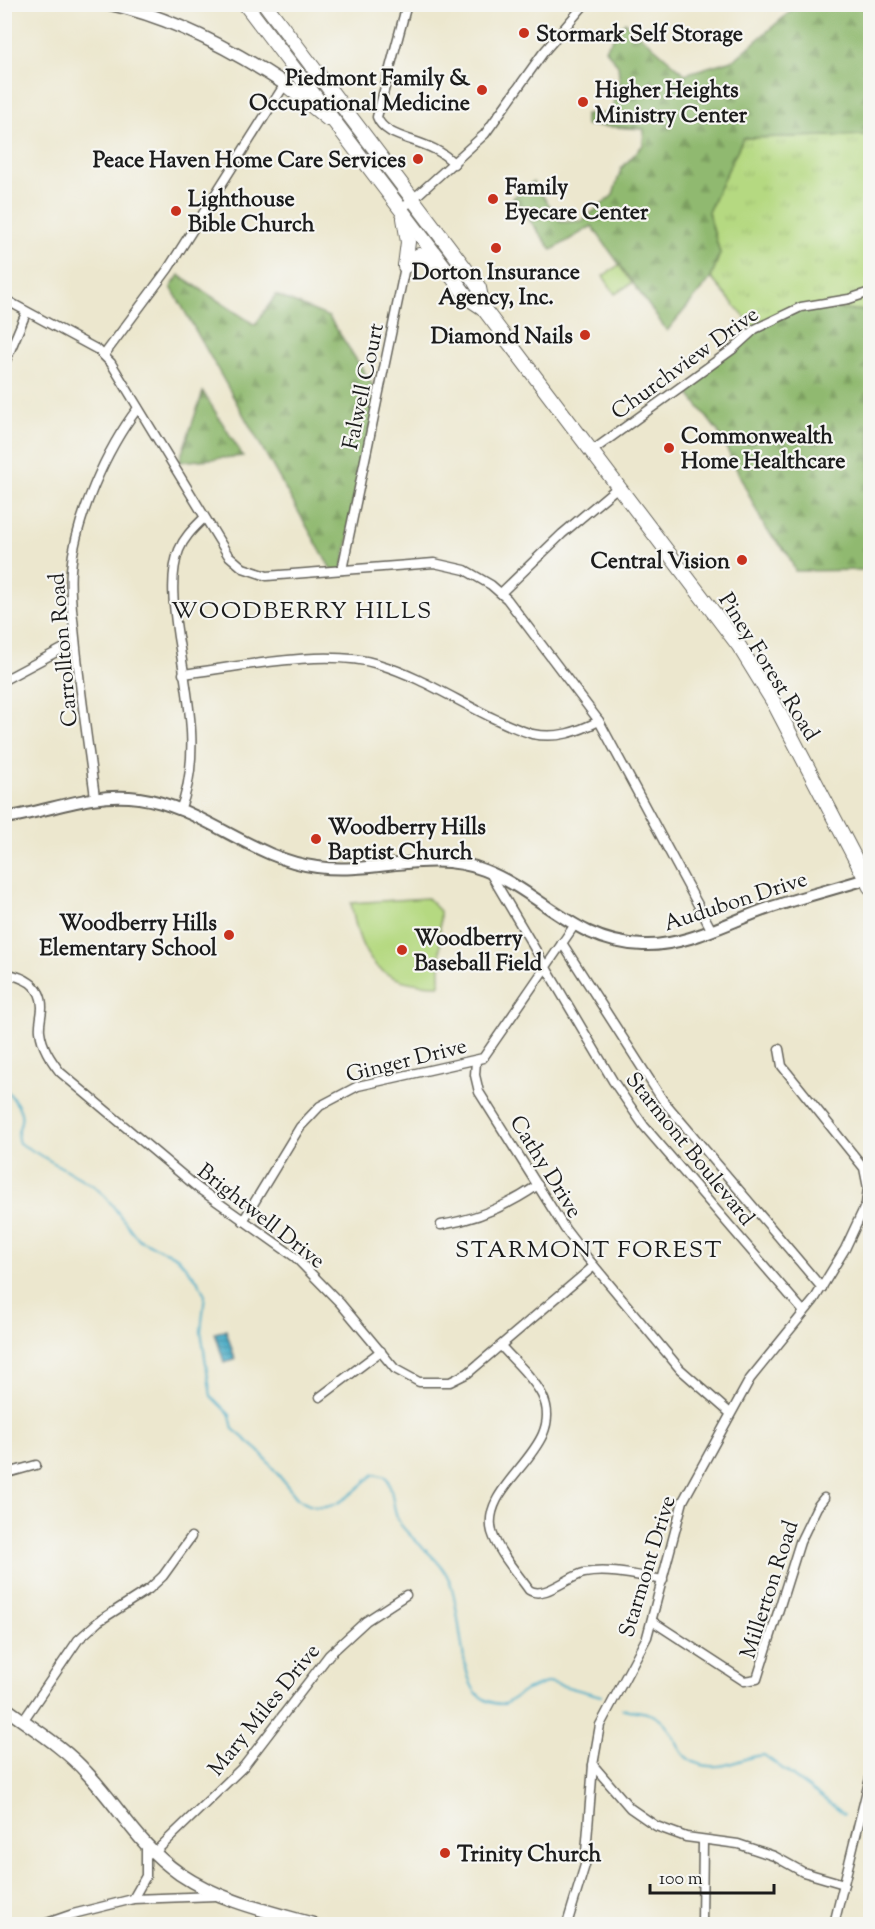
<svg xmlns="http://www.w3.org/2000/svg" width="875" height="1929" font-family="'Sorts Mill Goudy',serif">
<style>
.grass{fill:url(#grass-tufts);stroke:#687a4e;stroke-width:1.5}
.forest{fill:url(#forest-firs);stroke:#566a46;stroke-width:1.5}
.pitch{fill:#b5d981;stroke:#687a4e;stroke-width:1.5}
.water{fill:url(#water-rules);stroke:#326471;stroke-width:1.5}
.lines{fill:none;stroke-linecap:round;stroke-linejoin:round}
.stream{stroke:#47abc6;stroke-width:2}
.minor-casing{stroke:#65635a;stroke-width:11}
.tertiary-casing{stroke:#65635a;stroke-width:14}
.secondary-casing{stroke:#65635a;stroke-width:15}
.primary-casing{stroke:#65635a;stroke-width:16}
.minor{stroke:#fff;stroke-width:8}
.tertiary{stroke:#fff;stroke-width:10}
.secondary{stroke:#fff;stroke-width:12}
.primary{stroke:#fff;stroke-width:14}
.poi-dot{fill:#c8321e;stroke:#f6f6f2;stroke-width:2}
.labels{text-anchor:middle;stroke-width:4.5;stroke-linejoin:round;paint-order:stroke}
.poi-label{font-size:22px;font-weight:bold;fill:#1c1c1c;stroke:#f6f6f2;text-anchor:start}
.street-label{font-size:22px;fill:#1c1c1c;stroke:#f6f6f2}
.neighbourhood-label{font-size:24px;letter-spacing:1.5px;fill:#1c1c1c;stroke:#f6f6f2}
</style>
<defs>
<pattern id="grass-tufts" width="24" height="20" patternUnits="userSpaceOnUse" patternTransform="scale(1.5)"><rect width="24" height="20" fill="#b5d981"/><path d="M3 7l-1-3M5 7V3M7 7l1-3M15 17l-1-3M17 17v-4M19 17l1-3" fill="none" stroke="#9bba6f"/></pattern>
<pattern id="forest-firs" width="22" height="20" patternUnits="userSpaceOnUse" patternTransform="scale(1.5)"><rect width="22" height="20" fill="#90b96f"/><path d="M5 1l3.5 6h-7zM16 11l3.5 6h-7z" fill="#7c9e60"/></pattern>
<pattern id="water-rules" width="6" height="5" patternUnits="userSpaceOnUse" patternTransform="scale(1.5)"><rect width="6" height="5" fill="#47abc6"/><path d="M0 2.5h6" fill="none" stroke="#3a8aa0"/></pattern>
</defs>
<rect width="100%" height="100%" fill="#f6f6f2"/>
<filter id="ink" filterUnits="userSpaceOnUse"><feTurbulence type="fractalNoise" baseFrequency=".0167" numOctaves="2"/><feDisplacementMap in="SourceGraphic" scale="12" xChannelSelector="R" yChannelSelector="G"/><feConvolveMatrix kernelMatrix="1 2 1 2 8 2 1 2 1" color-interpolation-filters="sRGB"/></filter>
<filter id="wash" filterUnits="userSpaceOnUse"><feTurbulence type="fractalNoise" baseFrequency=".008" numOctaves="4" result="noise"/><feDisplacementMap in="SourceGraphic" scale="24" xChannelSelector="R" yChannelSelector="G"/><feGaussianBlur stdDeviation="1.35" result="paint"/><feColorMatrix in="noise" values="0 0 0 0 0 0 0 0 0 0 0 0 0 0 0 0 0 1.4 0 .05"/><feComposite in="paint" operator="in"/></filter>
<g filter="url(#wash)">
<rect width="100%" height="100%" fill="#ece7ce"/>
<path class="grass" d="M870,135V311L801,307L755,329L711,278L720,253L708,212L743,138Z"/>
<g class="forest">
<path d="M794,5H870V135L743,138L708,212L720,253L711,278L667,331L592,226L552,250L513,198L533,182L561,222L582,221L613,195L621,169L643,145L644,129L585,125V114H613L614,91L620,87L618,65L605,49L625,22L685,74L735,59L791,11Z"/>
<path d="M179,275L255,325L276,295L329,317L379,395L342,570L332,571L171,287Z"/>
<path d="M801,307L870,311V570L795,571L788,554L765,528L719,433L689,394C698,384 700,373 706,367C732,340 768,323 801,307Z"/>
<path d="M203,392L243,456L179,462Z"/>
</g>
<g class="pitch">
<path d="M619,265L632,283L615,294L603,276Z"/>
<path d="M427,898L440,911V985C378,985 361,961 351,903Z"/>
</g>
<path class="water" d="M226,1330L235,1359L224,1362L215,1333Z"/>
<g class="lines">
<g class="stream">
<path d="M4,1087C10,1094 19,1105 21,1113C24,1124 14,1132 19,1143L94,1186L106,1197L138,1239L177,1257L198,1281L205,1295L201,1331L211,1396L230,1415L233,1429L259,1451L297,1498C328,1522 351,1494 374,1474L386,1477C395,1491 391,1511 401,1525C417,1546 443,1559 451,1585C460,1612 461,1667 473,1688C479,1699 493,1705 505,1704L526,1690L549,1682L601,1696"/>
<path d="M622,1709C634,1711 648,1711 658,1718C681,1734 673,1763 709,1766C728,1768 746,1756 764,1755L844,1814"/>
</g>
</g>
</g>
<g filter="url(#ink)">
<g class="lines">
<g class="minor-casing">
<g id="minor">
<path d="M407,4L377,117C386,142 431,137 454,164"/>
<path d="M401,210L485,134L543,53L585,4"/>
<path d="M4,299L98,350L111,363L228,555L243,568L267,576L434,563L465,570L491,585L507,599L599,721L711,929"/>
<path d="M104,355L168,269L285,84"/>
<path d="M4,365L26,313"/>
<path d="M592,451L733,349L755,329L801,307L849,299L870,292"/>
<path d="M342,570L406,262"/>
<path d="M501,593L562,534L619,486"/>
<path d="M183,674C238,667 326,648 378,664C432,680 479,717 532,734C557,739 577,732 599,721"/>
<path d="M4,680L75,642"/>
<path d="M95,797C88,744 80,691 75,638C73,616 69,593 71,570C75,519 107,448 138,408"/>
<path d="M180,810C202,757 187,692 178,637C174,610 169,576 179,550C184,537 194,528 204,518"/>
<path d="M490,873L613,1081L644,1126L804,1312"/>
<path d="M562,943L662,1099L822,1288"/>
<path d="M4,973C23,977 42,984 42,1007C42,1015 39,1023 40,1031C42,1047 50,1059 60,1072L198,1188L295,1257L340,1303L395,1369L419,1382H450L468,1373L594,1266"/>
<path d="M476,1061L475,1075L479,1092L565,1229L585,1255L680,1369L730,1413"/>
<path d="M243,1221L300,1127L320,1106L358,1086L483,1058L574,926"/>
<path d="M441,1225C477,1219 508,1206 538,1185"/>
<path d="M501,1346C514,1361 533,1377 542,1395C569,1448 479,1483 492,1532C498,1552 517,1573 529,1590C544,1600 569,1576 584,1573C609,1568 639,1576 663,1580"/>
<path d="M320,1397L381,1351"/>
<path d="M4,1474L36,1465"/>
<path d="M652,1621L744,1681L757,1679L800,1542L817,1507L824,1498"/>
<path d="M23,1721L78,1640L99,1621L149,1589L163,1576L191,1537"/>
<path d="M593,1765L630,1808L656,1826L686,1837L738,1844L774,1856L803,1872L844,1884"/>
<path d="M154,1853L244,1766L329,1655L366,1621L406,1595"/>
<path d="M133,1899L216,1896"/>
<path d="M44,1924L73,1914L133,1899L146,1876V1846"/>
<path d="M567,1924L585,1865L593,1765L600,1725L647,1637L683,1501L750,1379L814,1300L845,1249L866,1204L868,1188L864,1168L782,1066L779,1049"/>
<path d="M702,1924L703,1840"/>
<path d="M834,1924L870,1778"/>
</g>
</g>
<g class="tertiary-casing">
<path id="tertiary" d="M4,818C53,811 88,792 139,798C203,807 252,859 317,867C374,875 428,849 484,870C543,893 574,943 643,945C686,947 730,921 769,908C801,897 834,889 866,879"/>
</g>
<g class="secondary-casing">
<g id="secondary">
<path d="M110,4C172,17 233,50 285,84"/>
<path d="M4,1707C32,1728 64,1747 87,1773C121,1809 137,1844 180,1874C220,1901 267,1911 313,1924"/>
</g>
</g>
<g class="primary-casing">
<g id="primary">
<path d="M245,4L468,298L483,308L739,646L774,703L870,887"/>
<path d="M265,4L471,276L479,288L483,308"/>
<path d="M285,84L328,119"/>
<path d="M404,218L408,242L405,266"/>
<path d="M405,266L419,255L439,263"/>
</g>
</g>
<use href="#minor" class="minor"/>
<use href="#tertiary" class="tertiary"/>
<use href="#secondary" class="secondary"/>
<use href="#primary" class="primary"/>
</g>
</g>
<g class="poi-dot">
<circle cx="524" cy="33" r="6"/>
<circle cx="482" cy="90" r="6"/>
<circle cx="583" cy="102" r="6"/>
<circle cx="418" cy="159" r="6"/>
<circle cx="493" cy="199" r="6"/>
<circle cx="176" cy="211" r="6"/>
<circle cx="496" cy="248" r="6"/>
<circle cx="585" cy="335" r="6"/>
<circle cx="669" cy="448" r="6"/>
<circle cx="742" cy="560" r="6"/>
<circle cx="316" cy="839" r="6"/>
<circle cx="229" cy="935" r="6"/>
<circle cx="402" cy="950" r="6"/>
<circle cx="445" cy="1853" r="6"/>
</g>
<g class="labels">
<g class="poi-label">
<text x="536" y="41">Stormark Self Storage</text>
<text x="470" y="85" text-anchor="end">Piedmont Family &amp;<tspan x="470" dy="25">Occupational Medicine</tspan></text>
<text x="595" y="97">Higher Heights<tspan x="595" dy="25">Ministry Center</tspan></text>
<text x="406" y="167" text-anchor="end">Peace Haven Home Care Services</text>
<text x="505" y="194">Family<tspan x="505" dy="25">Eyecare Center</tspan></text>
<text x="188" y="206">Lighthouse<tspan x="188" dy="25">Bible Church</tspan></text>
<text x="496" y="279" text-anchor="middle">Dorton Insurance<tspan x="496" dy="25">Agency, Inc.</tspan></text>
<text x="573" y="343" text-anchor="end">Diamond Nails</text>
<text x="681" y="443">Commonwealth<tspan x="681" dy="25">Home Healthcare</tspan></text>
<text x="730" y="568" text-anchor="end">Central Vision</text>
<text x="328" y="834">Woodberry Hills<tspan x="328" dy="25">Baptist Church</tspan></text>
<text x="217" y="930" text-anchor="end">Woodberry Hills<tspan x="217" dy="25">Elementary School</tspan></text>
<text x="414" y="945">Woodberry<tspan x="414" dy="25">Baseball Field</tspan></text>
<text x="457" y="1861">Trinity Church</text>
</g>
<g class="street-label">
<text transform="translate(684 362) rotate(-36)" y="8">Churchview Drive</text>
<text transform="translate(362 386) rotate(-78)" y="8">Falwell Court</text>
<text transform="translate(62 650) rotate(-95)" y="8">Carrollton Road</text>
<text transform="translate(770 666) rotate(58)" y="8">Piney Forest Road</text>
<text transform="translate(735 900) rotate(-18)" y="8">Audubon Drive</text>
<text transform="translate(406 1059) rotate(-14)" y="8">Ginger Drive</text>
<text transform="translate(691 1148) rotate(51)" y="8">Starmont Boulevard</text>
<text transform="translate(547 1166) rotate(58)" y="8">Cathy Drive</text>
<text transform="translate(262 1215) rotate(38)" y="8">Brightwell Drive</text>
<text transform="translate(646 1566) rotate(-73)" y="8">Starmont Drive</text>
<text transform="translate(768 1589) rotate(-72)" y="8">Millerton Road</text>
<text transform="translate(263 1709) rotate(-51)" y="8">Mary Miles Drive</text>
</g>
<g class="neighbourhood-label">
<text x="302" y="618">WOODBERRY HILLS</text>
<text x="589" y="1257">STARMONT FOREST</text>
</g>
</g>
<rect width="875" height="1929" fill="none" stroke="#f6f6f2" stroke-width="24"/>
<path d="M650 1884v9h124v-9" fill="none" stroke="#1c1c1c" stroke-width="3"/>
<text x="659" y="1884" font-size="18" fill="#1c1c1c" stroke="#f6f6f2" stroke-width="4.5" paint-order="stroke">100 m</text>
</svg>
